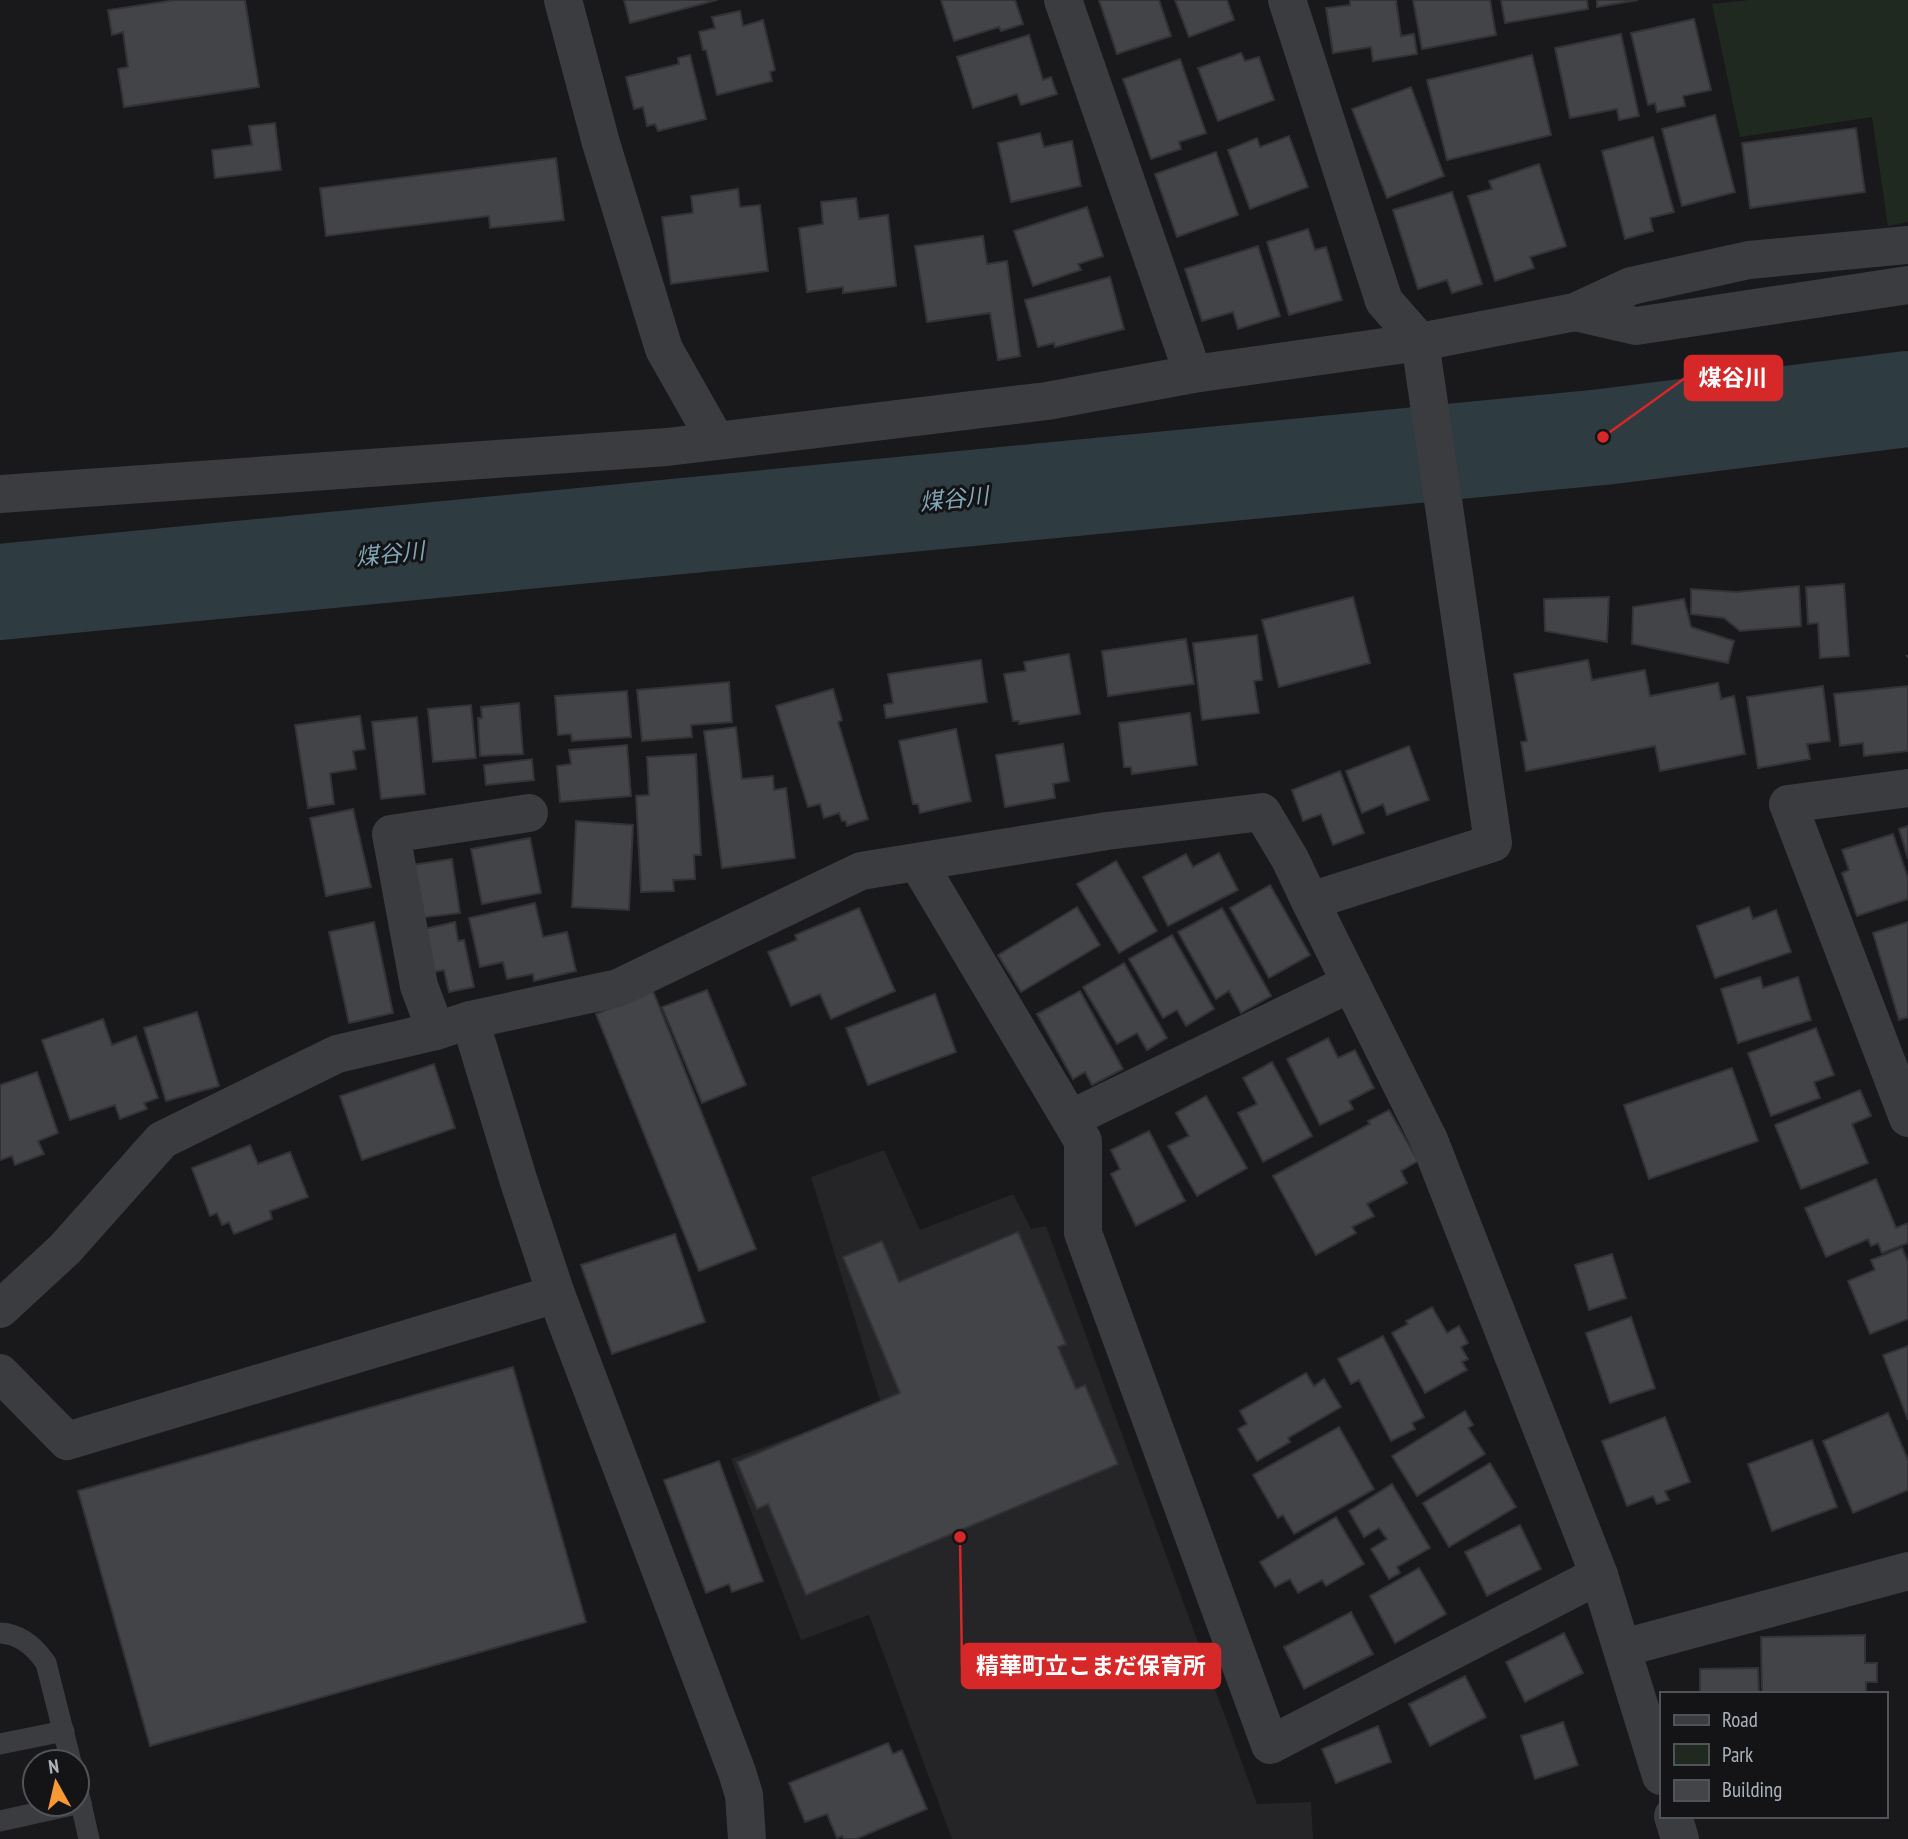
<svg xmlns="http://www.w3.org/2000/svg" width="1908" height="1839" font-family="'PT Sans Narrow','Noto Sans JP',sans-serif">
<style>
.built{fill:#252528}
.green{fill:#202920}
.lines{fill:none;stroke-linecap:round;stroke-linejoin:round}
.river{stroke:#2e3b40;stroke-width:96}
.building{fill:#434448;stroke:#333337;stroke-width:2}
.path{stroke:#3f4347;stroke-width:4.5;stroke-dasharray:3.5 5;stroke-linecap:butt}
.lane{stroke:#3a3c40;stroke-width:21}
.street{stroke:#3a3c40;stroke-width:38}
.labels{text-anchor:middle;stroke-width:6;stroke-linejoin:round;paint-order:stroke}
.water-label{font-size:23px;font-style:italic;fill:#81a6b7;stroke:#141416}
.leader{fill:none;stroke:#d62828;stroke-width:2.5}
.callout-dot{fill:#d62828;stroke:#141416;stroke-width:2.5}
.callout{fill:#d62828;stroke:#d62828;stroke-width:2.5}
.callout-label{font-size:23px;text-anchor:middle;font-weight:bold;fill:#fff}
</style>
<rect width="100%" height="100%" fill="#19191b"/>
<path class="built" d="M884,1150L920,1230L1013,1194L1031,1229L1046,1226L1257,1804L1311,1802L1313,1839H952L869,1615L801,1640L731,1459L881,1404L811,1177Z"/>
<path class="green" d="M1750,0H1908V222L1888,226L1872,117L1740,137L1712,4Z"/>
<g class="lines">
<path class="river" d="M0,592L1603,437L1908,399"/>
</g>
<g class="building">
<path d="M175,0H245L259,87L124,107L118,69L128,67L123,32L112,35L108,10Z"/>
<path d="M624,0H717L630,23Z"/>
<path d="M941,0H1015L1023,24L1001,31L999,27L954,41Z"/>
<path d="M1099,0H1159L1171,36L1117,54Z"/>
<path d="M1175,0H1227L1234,20L1189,37Z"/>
<path d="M1350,0H1396L1401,36L1414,34L1417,54L1373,61L1371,47L1333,53L1326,8L1350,5Z"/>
<path d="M1413,0H1490L1496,35L1422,49Z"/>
<path d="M1501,0H1587L1588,9L1505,23Z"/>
<path d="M1597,0H1638L1597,7Z"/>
<path d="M740,11L743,26L763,20L775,70L770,72L772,81L717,95L706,50H703L699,32L715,28L712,17Z"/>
<path d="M1694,19L1711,90L1683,96L1685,106L1657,112L1655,103L1648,105L1631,33Z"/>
<path d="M1621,34L1639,116L1619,120L1617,109L1570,118L1555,48Z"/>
<path d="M1029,35L1043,80L1051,77L1057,94L1021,105L1017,94L973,108L957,57Z"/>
<path d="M1241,53L1245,61L1259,57L1274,100L1218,121L1198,68Z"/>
<path d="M690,55L706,119L658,131L655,124L647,126L643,107L634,109L626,77L679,64L678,58Z"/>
<path d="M1532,55L1551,135L1447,160L1427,80Z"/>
<path d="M1180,59L1206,133L1179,142L1181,149L1151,159L1123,79Z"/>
<path d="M1411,87L1444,176L1387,198L1352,109Z"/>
<path d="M1715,115L1735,192L1682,206L1662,129Z"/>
<path d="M275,123L281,170L215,178L212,150L252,145L249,126Z"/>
<path d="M1856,128L1865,192L1750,208L1742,143Z"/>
<path d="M1040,133L1044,147L1072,141L1081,186L1011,202L998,143Z"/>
<path d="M1289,136L1308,187L1250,209L1228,150L1257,138L1260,147Z"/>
<path d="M1653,137L1674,212L1650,218L1653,231L1625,239L1602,151Z"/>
<path d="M1216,152L1238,215L1177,237L1155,174Z"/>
<path d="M556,158L564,220L490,228L489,216L326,236L320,188Z"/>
<path d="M1539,164L1566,246L1530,257L1534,268L1495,281L1468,196L1492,189L1489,181Z"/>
<path d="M738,189L740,207L760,205L768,271L671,284L662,217L693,213L691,196Z"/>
<path d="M1452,192L1482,284L1452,293L1447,280L1418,289L1393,210Z"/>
<path d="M856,198L859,219L888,215L896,286L843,293V287L807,292L799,228L823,224L821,202Z"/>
<path d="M1087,207L1103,256L1078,264L1081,270L1033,286L1014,231Z"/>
<path d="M1308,229L1315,250L1326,247L1342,300L1289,315L1267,242Z"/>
<path d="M983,236L987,264L1007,261L1020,356L998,360L990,313L927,322L915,246Z"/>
<path d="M1258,246L1280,316L1238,329L1233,312L1202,321L1185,269Z"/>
<path d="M1110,277L1124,329L1055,347L1054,343L1038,347L1025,300Z"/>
<path d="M1844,584L1849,656L1820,658L1818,623L1808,624L1806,587Z"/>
<path d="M1799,586L1801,626L1740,631L1724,618L1691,614V589L1737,592Z"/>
<path d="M1353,597L1370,663L1279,687L1262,620Z"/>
<path d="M1609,597L1607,642L1545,631L1544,599Z"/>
<path d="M1684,599L1691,627L1734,641L1728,663L1632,644L1633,607Z"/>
<path d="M1257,635L1262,680L1254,681L1259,713L1202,720L1193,643Z"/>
<path d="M1186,639L1194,684L1108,696L1102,651Z"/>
<path d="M1069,654L1080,714L1019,724V721H1013L1004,674L1026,671L1024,662Z"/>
<path d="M981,660L987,702L886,718L884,705L893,703L888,674Z"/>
<path d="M1588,660L1592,680L1645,670L1650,696L1718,683L1721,699L1734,696L1745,754L1660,771L1655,746L1526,771L1521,742L1527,741L1514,674Z"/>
<path d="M729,682L732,722L691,725L692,737L642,741L637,690Z"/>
<path d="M1823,686L1830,741L1807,744L1810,759L1758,768L1747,697Z"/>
<path d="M1908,686V751L1864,756L1863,743L1840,746L1834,694Z"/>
<path d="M833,689L842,720L838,722L868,819L847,826L846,821H842L839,813L824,818L820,804L808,807L776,706Z"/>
<path d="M627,691L631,737L572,741L571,734L558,735L555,696Z"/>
<path d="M519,703L523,754L480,756L478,718H482L481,707Z"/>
<path d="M471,705L476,758L433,762L428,709Z"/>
<path d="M1190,713L1197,765L1132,774L1131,767H1124L1119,723Z"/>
<path d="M360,716L365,749L353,751L356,769L330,773L334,804L308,808L295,725Z"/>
<path d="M417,717L425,794L381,799L372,722Z"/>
<path d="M736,727L742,779L773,776L774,790L786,788L795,858L722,868L704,731Z"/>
<path d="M956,729L971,801L920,813L918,804H913L899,741Z"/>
<path d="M1063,744L1069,781L1053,784L1055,798L1005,807L996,755Z"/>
<path d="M627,745L631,796L560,802L557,766L571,764L569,750Z"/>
<path d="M1409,746L1429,800L1387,815L1383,804L1362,813L1346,771Z"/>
<path d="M696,754L701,855H694L695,879L673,880L674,891L641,892L636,796L649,795L647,757Z"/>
<path d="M532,759L534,780L486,785L484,765Z"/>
<path d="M1340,771L1364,833L1333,845L1321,814L1303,821L1292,790Z"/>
<path d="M353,809L371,887L326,896L310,818Z"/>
<path d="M576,821L633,825L629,910L572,907Z"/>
<path d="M1908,826V859L1899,829Z"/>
<path d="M1893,834L1908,878V899L1857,916L1842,873L1849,870L1842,850Z"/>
<path d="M530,838L541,893L482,904L471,849Z"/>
<path d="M1219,853L1238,890L1168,926L1143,877L1186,854L1193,867Z"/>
<path d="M452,859L460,913L419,918L411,865Z"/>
<path d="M1116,861L1157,931L1119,953L1077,884Z"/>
<path d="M1270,885L1310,955L1269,978L1230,908Z"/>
<path d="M535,903L543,937L567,932L576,971L534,981L533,974L507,979L503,962L480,967L469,918Z"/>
<path d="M1077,907L1100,945L1021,992L998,955Z"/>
<path d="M1749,907L1753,919L1776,910L1791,952L1715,978L1697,926Z"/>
<path d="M859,908L895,991L831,1019L820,994L791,1006L768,952L797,940L795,935Z"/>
<path d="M1222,908L1271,996L1241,1013L1229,991L1216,999L1178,932Z"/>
<path d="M374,922L393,1013L349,1023L329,932Z"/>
<path d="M455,922L458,941L464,940L474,987L449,992L444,970L434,972L420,930Z"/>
<path d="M1908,922V1017L1899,1020L1873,933Z"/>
<path d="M1172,935L1214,1009L1186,1026L1177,1010L1163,1018L1129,959Z"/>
<path d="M1124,963L1167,1038L1147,1050L1137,1033L1117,1044L1083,987Z"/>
<path d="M1760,977L1763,988L1798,977L1811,1020L1738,1043L1721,989Z"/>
<path d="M707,990L746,1085L702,1103L662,1007Z"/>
<path d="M653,991L756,1249L699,1271L596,1014Z"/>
<path d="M1080,991L1123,1069L1092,1085L1085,1072L1073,1079L1037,1014Z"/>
<path d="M935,994L956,1052L868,1085L846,1028Z"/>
<path d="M197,1012L219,1086L166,1101L144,1028Z"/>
<path d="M103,1019L112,1045L136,1036L158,1098L144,1103L147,1109L120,1119L115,1105L70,1120L42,1040Z"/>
<path d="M1816,1028L1834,1075L1814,1082L1820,1098L1771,1116L1748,1053Z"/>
<path d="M1328,1038L1338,1058L1355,1050L1374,1088L1349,1101L1353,1109L1320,1125L1287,1059Z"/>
<path d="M1272,1062L1312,1136L1263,1162L1238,1113L1257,1104L1243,1078Z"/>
<path d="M434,1064L455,1128L362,1160L340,1096Z"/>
<path d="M1732,1068L1758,1141L1649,1179L1624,1105Z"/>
<path d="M37,1072L58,1133L38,1141L44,1154L15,1165L12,1156L0,1160V1085Z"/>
<path d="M1860,1090L1871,1116L1852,1124L1868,1163L1801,1189L1775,1125Z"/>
<path d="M1206,1096L1247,1168L1197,1196L1168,1146L1189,1136L1176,1113Z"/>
<path d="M1389,1110L1418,1161L1401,1171L1407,1183L1367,1204L1374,1216L1352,1227L1356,1233L1316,1255L1273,1176L1370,1124L1368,1121Z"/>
<path d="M1149,1131L1185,1201L1136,1226L1111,1174L1120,1169L1111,1150Z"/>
<path d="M250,1145L258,1164L290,1152L308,1197L270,1211L272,1219L234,1234L229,1222L222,1225L217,1213L210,1216L192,1168Z"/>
<path d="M1876,1179L1896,1228L1908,1223V1243L1882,1253L1878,1243L1871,1246L1868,1239L1826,1257L1805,1208Z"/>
<path d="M1018,1232L1066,1344L1058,1347L1076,1389L1085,1385L1118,1464L806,1595L768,1504L757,1509L737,1462L900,1393L843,1257L882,1241L899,1282Z"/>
<path d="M675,1234L705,1322L612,1354L581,1265Z"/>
<path d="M1902,1248L1908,1262V1319L1870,1334L1848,1281L1875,1270L1871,1260Z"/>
<path d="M1612,1254L1626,1298L1589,1310L1575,1265Z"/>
<path d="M1432,1307L1447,1333L1459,1326L1468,1343L1461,1347L1468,1359L1462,1362L1467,1370L1425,1393L1392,1333L1408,1324L1406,1321Z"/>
<path d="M1631,1317L1655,1388L1610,1403L1586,1333Z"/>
<path d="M1383,1336L1424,1417L1412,1423L1415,1429L1391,1441L1359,1380L1351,1384L1338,1359Z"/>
<path d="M1908,1346V1420L1883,1355Z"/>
<path d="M513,1367L586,1622L150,1746L78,1491Z"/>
<path d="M1306,1373L1314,1386L1324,1379L1341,1407L1288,1438L1290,1442L1257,1461L1238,1429L1247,1424L1240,1411Z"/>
<path d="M1465,1411L1473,1425L1468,1428L1485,1454L1417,1496L1392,1456Z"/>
<path d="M1888,1413L1908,1460V1490L1853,1513L1823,1441Z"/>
<path d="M1665,1417L1690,1482L1665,1491L1669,1500L1657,1504L1653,1496L1627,1506L1602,1441Z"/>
<path d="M1339,1427L1374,1489L1294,1534L1283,1515L1278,1518L1253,1475Z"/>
<path d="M1812,1440L1837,1507L1772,1531L1748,1464Z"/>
<path d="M719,1461L763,1581L732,1592L729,1584L706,1593L664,1480Z"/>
<path d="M1490,1463L1516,1507L1449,1547L1423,1503Z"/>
<path d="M1392,1484L1430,1548L1397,1567L1400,1573L1389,1579L1371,1549L1387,1539L1379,1528L1364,1537L1349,1511Z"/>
<path d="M1336,1517L1364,1564L1326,1586L1322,1580L1298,1593L1290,1579L1275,1587L1260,1562Z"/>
<path d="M1520,1525L1541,1569L1487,1596L1465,1552Z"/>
<path d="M1419,1568L1446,1614L1395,1643L1370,1596Z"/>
<path d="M1351,1612L1373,1654L1304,1689L1284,1647Z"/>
<path d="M1564,1633L1583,1673L1525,1702L1506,1662Z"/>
<path d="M1865,1635V1663H1877V1682H1866V1694H1762L1761,1637Z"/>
<path d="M1758,1668L1759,1694H1700V1669Z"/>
<path d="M1465,1676L1486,1717L1430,1746L1409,1704Z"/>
<path d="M1563,1722L1578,1765L1535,1779L1521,1736Z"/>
<path d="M1378,1726L1391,1762L1336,1783L1322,1749Z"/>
<path d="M888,1743L893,1754L902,1750L927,1809L856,1839H844L842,1836L837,1838L827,1814L805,1822L789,1783Z"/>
</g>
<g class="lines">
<path class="path" d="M1907,657L1908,656"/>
<g class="lane">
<path d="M0,1633C21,1634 35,1647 46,1663L71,1762"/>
<path d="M0,1744L64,1731"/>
<path d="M77,1786L89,1839"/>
<path d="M0,1821L81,1803"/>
</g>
<g class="street">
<path d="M563,0L601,143L664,349L716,441"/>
<path d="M1063,0L1193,374"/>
<path d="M1575,312L1636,326L1908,285"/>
<path d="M0,494L667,447L1047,401L1193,374L1420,342L1575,312L1631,286L1749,260L1908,245"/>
<path d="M1908,788L1788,804L1908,1118"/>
<path d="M918,863L1083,1141V1233L1270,1745L1599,1575"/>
<path d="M1310,901L1429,1140L1599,1575L1661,1776"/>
<path d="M470,1020L519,1182L556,1294L737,1772L744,1795L747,1839"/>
<path d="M436,1031L419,986L391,834L529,813"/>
<path d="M1070,1119L1351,983"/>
<path d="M0,1309L65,1249L162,1140L337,1054L436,1031L470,1020L618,988L861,871L1107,831L1262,812L1290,859L1310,901L1493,843L1420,342L1384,301L1287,0"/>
<path d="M0,1373L67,1441L556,1294"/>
<path d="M1623,1648L1908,1571"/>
<path d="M1673,1816L1680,1839"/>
</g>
</g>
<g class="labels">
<g class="water-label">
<text transform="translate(954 499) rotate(-6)" y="8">煤谷川</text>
<text transform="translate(390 554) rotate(-6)" y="8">煤谷川</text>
</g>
</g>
<path class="leader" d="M1603 437L1685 378M960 1537L962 1666"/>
<g class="callout-dot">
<circle cx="1603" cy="437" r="7"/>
<circle cx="960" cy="1537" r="7"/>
</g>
<g class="callout">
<rect x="1685" y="356" width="97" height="44" rx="7"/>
<rect x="962" y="1644" width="258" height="44" rx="7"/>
</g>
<g class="callout-label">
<text x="1733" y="386">煤谷川</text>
<text x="1091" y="1674">精華町立こまだ保育所</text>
</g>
<rect x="1660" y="1692" width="228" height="126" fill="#141416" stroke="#505358" stroke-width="2"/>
<rect x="1674" y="1715" width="35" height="10" fill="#3a3c40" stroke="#505358" stroke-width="2"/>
<text x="1722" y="1727" font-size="21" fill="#abb2bb">Road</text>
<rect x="1674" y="1744" width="35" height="21" fill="#202920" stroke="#505358" stroke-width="2"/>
<text x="1722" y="1762" font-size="21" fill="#abb2bb">Park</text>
<rect x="1674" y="1780" width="35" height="21" fill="#434448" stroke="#505358" stroke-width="2"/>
<text x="1722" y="1797" font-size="21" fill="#abb2bb">Building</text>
<g transform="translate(56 1783) rotate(352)"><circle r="33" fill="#141416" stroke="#505358" stroke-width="2"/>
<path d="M0-5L12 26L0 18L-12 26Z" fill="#f89934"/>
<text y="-10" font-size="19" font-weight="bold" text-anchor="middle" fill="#abb2bb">N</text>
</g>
</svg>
